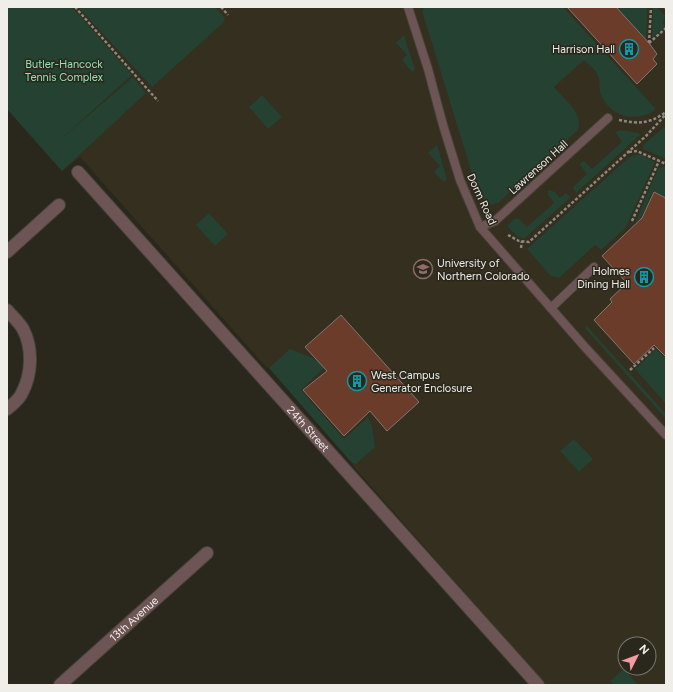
<svg xmlns="http://www.w3.org/2000/svg" width="673" height="692" font-family="Figtree,sans-serif">
<style>
.built{fill:#342f1f;fill-rule:evenodd}
.green{fill:#244131}
.building{fill:#6a3c29;stroke:#827671}
.lines{fill:none;stroke-linecap:round;stroke-linejoin:round}
.lane-casing{stroke:#464339;stroke-width:10}
.street-casing{stroke:#464339;stroke-width:14}
.path{stroke:#8b8880;stroke-width:2.5;stroke-dasharray:3 2;stroke-linecap:butt}
.lane{stroke:#6d5555;stroke-width:8}
.street{stroke:#6d5555;stroke-width:12}
.labels{text-anchor:middle;stroke-width:3;stroke-linejoin:round;paint-order:stroke}
.poi-label{font-size:11px;fill:#f0eee8;stroke:#2a271d;text-anchor:end}
.park-label{font-size:11px;fill:#93e4b8;stroke:#2a271d}
.street-label{font-size:11px;fill:#f0eee8;stroke:#2a271d}
</style>
<rect width="100%" height="100%" fill="#2a271d"/>
<path class="built" d="M7,7H666V685H546L354,467L352,463L269,368L266,367L80,157L62,171L7,109ZM625,644H649V668H625Z"/>
<g class="green">
<path d="M7,7H72L132,75L61,139L133,77L146,93L62,171L7,109Z"/>
<path d="M78,7H215L225,18L224,22L152,87Z"/>
<path d="M426,7H563L655,108L654,111C636,123 609,116 601,95C598,89 601,79 597,74C595,69 588,64 584,60L554,87C564,99 584,113 578,130L498,203L490,205L487,204L479,192L473,177L422,11Z"/>
<path d="M617,7H647L646,39Z"/>
<path d="M653,7H657L665,16L663,22L665,26L652,38Z"/>
<path d="M404,35L415,70L412,72L402,60L407,55L396,43Z"/>
<path d="M262,95L282,117L268,129L249,107Z"/>
<path d="M663,128H666V159L643,149V145Z"/>
<path d="M621,130L639,133L640,135L576,193L573,187L587,174L580,165L581,162L584,161L592,169L622,142L615,132Z"/>
<path d="M437,145L447,179L444,182L434,172L440,166L428,153Z"/>
<path d="M635,155H642L655,162L626,227L601,250L595,245L559,278L551,276L527,249L624,162L631,156Z"/>
<path d="M659,166L661,168L665,166L666,167V197L653,191L641,218L637,222L636,221Z"/>
<path d="M550,190L555,192L560,198L566,193L571,197L525,238C517,239 513,232 507,226L514,219L518,218L527,227L554,203L548,195V191Z"/>
<path d="M209,213L228,234L215,246L196,225Z"/>
<path d="M587,326L666,414V419L585,328Z"/>
<path d="M290,349L318,360L325,367L301,390L344,439L368,417L372,427L375,447L356,464L352,463L269,368Z"/>
<path d="M656,349L666,359V404L635,369Z"/>
<path d="M574,439L593,459L579,472L560,451Z"/>
<path d="M624,669L638,685H614L610,681Z"/>
</g>
<g class="building">
<path d="M567,7H616L649,43L657,54L653,59L657,64L637,84Z"/>
<path d="M654,192L666,198V357L654,345L634,364L594,320L612,302L610,299L627,283L602,256L642,218Z"/>
<path d="M341,315L419,402L387,431L370,411L344,436L303,390L327,371L305,347Z"/>
</g>
<g class="lines">
<g class="lane-casing">
<g id="lane">
<path d="M408,7L428,69L443,125L460,180L480,227L584,346L666,435"/>
<path d="M480,227L495,221L608,118"/>
<path d="M551,308L594,267"/>
</g>
</g>
<g class="street-casing">
<g id="street">
<path id="s1" d="M78,172L538,685"/>
<path d="M7,252L59,205"/>
<path d="M7,310C12,316 19,322 23,329C33,348 32,374 22,393C19,400 12,405 7,409"/>
<path id="s2" d="M60,685L207,553"/>
</g>
</g>
<g class="path">
<path d="M75,7L158,101"/>
<path d="M221,7L228,15"/>
<path d="M665,7L666,8"/>
<path d="M649,43L651,7"/>
<path d="M649,43L666,28"/>
<path d="M619,120C639,124 649,124 666,112"/>
<path d="M629,152L637,151L666,164"/>
<path d="M632,221L659,161"/>
<path d="M508,235L519,241L529,242L647,135L666,114"/>
<path d="M521,248L522,241"/>
<path d="M630,370L654,348"/>
</g>
<use href="#lane" class="lane"/>
<use href="#street" class="street"/>
</g>
<defs>
<g id="building-ring" transform="scale(1)"><circle r="9.5" fill="#2a271d" stroke="#0f9aa8" stroke-width="1.5"/><path d="M-4-6H4V6H1V3H-1V6H-4ZM-2.5-4.3h1.7v1.8h-1.7ZM.8-4.3h1.7v1.8H.8ZM-2.5-1h1.7V.8h-1.7ZM.8-1h1.7V.8H.8Z" fill="#0f9aa8"/></g>
<g id="university-ring" transform="scale(1)"><circle r="9.5" fill="#2a271d" stroke="#8d6e63" stroke-width="1.5"/><path d="M0-5L7-2L0 1L-7-2ZM-4 1L0 2.5L4 1V4Q0 6-4 4Z" fill="#8d6e63"/></g>
</defs>
<g fill-rule="evenodd">
<use href="#building-ring" x="629" y="49"/>
<use href="#university-ring" x="423" y="269"/>
<use href="#building-ring" x="644" y="277"/>
<use href="#building-ring" x="357" y="381"/>
</g>
<g class="labels">
<g class="poi-label">
<text x="615" y="53">Harrison Hall</text>
<text x="437" y="267" text-anchor="start">University of<tspan x="437" dy="13">Northern Colorado</tspan></text>
<text x="630" y="275">Holmes<tspan x="630" dy="13">Dining Hall</tspan></text>
<text x="371" y="379" text-anchor="start">West Campus<tspan x="371" dy="13">Generator Enclosure</tspan></text>
</g>
<g class="park-label">
<text x="64" y="68">Butler-Hancock<tspan x="64" dy="13">Tennis Complex</tspan></text>
</g>
<g class="street-label">
<text transform="translate(538 167) rotate(-42)" y="4">Lawrenson Hall</text>
<text transform="translate(482 199) rotate(65)" y="4">Dorm Road</text>
<text dy="4" stroke="none"><textPath href="#s1" startOffset="345">24th Street</textPath></text>
<text dy="4" stroke="none"><textPath href="#s2" startOffset="99">13th Avenue</textPath></text>
</g>
</g>
<rect width="673" height="692" fill="none" stroke="#f0eee8" stroke-width="16"/>
<g transform="translate(637 656) rotate(48)"><circle r="19" fill="#2a271d" stroke="#79776e"/>
<path d="M0-3L7 15L0 10L-7 15Z" fill="#f49aa4"/>
<text y="-6" font-size="11" font-weight="bold" text-anchor="middle" fill="#f0eee8">N</text>
</g>
</svg>
